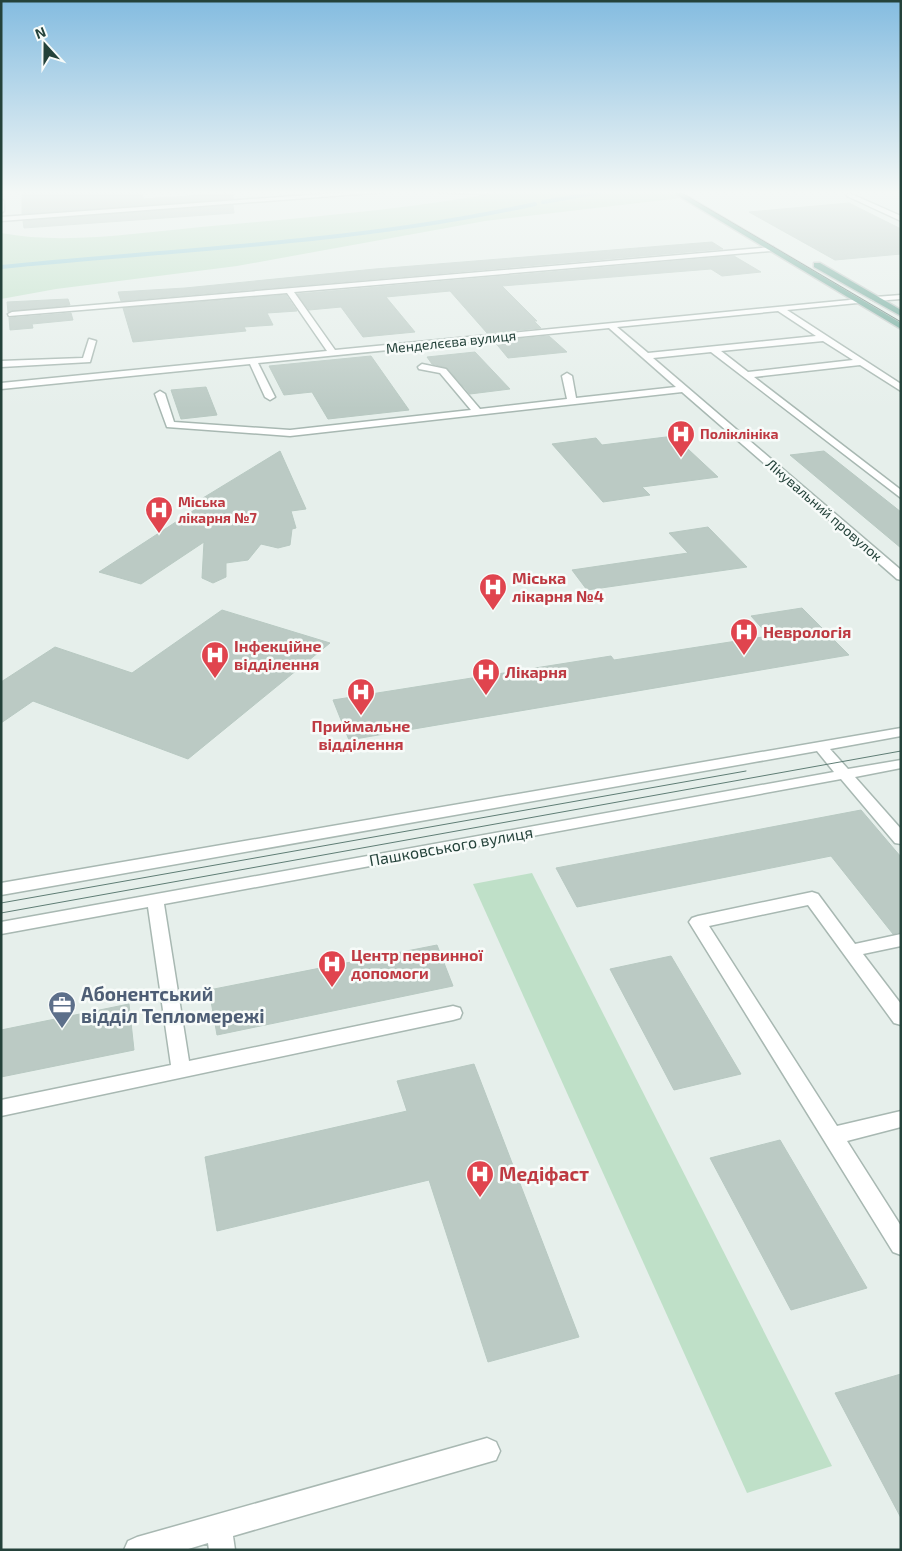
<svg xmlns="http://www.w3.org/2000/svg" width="902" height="1551" font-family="'Exo 2',sans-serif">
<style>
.green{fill:#bfe0c8}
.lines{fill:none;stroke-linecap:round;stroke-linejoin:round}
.stream{stroke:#8ec9d4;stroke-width:4}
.building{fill:#bbcac4;stroke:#b8c9c2}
.minor-casing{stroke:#a8b8b2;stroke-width:3}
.major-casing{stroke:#c2cac8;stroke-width:3}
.minor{fill:#fff;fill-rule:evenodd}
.major{fill:#6aa596;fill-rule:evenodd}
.tram{stroke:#5f7d75;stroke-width:1}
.labels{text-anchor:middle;stroke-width:5;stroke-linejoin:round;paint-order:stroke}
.far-street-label{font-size:14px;fill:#24423a;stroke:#f7fbf9}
.far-health-label{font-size:14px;font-weight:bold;fill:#be3a42;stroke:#f7fbf9;text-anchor:start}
.health-label{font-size:16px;font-weight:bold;fill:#be3a42;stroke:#f7fbf9;text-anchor:start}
.street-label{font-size:16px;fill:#24423a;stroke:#f7fbf9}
.near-service-label{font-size:19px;font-weight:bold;fill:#4e5e75;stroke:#f7fbf9;text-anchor:start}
.near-health-label{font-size:19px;font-weight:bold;fill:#be3a42;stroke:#f7fbf9;text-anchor:start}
</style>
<rect width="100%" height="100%" fill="#e6efeb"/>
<g class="green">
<path d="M501,192H670L681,198L485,221L237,266L56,289L1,299V233C63,245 138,233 201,227C301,218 402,210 501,192Z"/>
<path d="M532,873L832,1466L747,1493L473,884Z"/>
</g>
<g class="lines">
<g class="stream">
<path d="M543,202L601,192"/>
<path d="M1,267C179,249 359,243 535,204"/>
</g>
</g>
<g class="building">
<path d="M22,192H142L143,199L233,193V199L22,214Z"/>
<path d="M849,203L901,229V254L835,260L749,212Z"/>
<path d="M233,205L234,213L24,228L23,221Z"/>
<path d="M712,242L723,249L121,301L118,292L185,288L375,269Z"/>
<path d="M734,256L761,272L722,276L711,269L502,286L537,321H534L541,328L487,333L450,291L386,297L415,332L363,337L341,307L309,310L297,294Z"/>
<path d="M286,295L297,311L267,313L273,325L244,327L246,331L133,342L123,308Z"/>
<path d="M68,299L70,305L8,312L7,302Z"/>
<path d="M71,313L73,320L32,324L33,328L10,330L9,318Z"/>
<path d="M549,336L567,352L508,358L494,341Z"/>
<path d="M475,352L510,389L470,394L447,368L432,364L427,357Z"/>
<path d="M371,356L409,410L328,419L312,392L284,395L269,366Z"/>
<path d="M206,387L217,415L181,419L171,390Z"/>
<path d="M674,436L718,477L642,487L650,495L603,502L552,444L596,438L602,445Z"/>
<path d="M280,451L306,509L291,511L296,528L292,529L290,545L278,548L261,544L248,560L226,563V577L213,583L202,578L204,542L141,584L99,572L205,503L198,501Z"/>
<path d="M824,451L901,512V548L790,455Z"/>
<path d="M708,527L747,567L587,590L572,570L688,553L669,533Z"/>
<path d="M802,608L849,655L349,740L333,700L611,656L614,660L769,636L751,616Z"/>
<path d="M222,610L330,643L188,759L33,701L1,723V682L55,647L132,673Z"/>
<path d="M861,810L901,857V932L893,934L831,856L577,907L556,868Z"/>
<path d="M437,945L453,986L217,1035L209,990Z"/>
<path d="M671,956L741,1074L674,1090L610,969Z"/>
<path d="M129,1004L134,1050L1,1077V1030Z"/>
<path d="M474,1064L579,1337L488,1362L429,1180L217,1231L205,1157L407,1111L397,1081Z"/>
<path d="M780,1140L867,1288L791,1310L710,1158Z"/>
<path d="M901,1374V1518L835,1393Z"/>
</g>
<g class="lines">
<g class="minor-casing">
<g id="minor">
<path d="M351,192H385L1,221V217Z"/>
<path d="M436,192H489L486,194Z"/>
<path d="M849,193L901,216V221L847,196Z"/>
<path d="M1,199L4,201V211L1,213Z"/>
<path d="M773,247L770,251L294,292L335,350L860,299L861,301L857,303L787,310L901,384V391L860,365L754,377L901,490V498L711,352L653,358L901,570V580L897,579L682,392L290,436L167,427L155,394L160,391L165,394L174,422L290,430L471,410L440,373L419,369L418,367L422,364L446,369L480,409L567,399L562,376L567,373L572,376L576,398L676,387L609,328L258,363L275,397L270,400L265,397L250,364L1,389V383L327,351L287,293L9,316L8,314L12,312ZM778,311L816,336L648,353L617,327ZM823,341L853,360L748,372L721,351Z"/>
<path d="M901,295V299L875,301L871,299L875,297Z"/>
<path d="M89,339L96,341L90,362L1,367V361L83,358Z"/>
<path d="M901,728V736L830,749L848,769L901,760V768L855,777L901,829V844L895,843L841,779L164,904L189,1061L453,1006L460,1008L462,1013L460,1018L453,1020L1,1116V1100L171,1065L148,907L1,934V922L834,772L817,751L1,895V883Z"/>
<path d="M812,892L818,894L855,944L901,934V946L863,954L901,1004V1025L894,1023L808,905L709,926L837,1126L901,1111V1127L847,1141L901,1226V1255L893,1252L689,922L692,918L698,916Z"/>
<path d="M487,1438L496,1442L500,1451L496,1460L233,1536L235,1550H209L208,1543L185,1550H124L128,1541L137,1537Z"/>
</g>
</g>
<g class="major-casing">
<g id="major">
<path d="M672,192H680L901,323V329Z"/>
<path d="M814,263H820L901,310V316L814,267Z"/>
</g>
</g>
<use href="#minor" class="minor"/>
<use href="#major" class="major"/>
<g class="tram">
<path d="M680,192L901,322"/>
<path d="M1,903L746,771"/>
<path d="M1,913L901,751"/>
</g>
</g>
<linearGradient id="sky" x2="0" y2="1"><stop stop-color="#84bce0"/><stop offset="0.47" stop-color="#f4f8f6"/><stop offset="1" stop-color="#f4f8f6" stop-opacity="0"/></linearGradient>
<rect width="902" height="409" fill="url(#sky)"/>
<defs>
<g id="hospital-pin" transform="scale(1.4375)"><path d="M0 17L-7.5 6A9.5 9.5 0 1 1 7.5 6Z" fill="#e0444e" stroke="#f7fbf9"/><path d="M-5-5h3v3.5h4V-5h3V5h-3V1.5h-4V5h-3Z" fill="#fff"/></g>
<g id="office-pin" transform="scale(1.4375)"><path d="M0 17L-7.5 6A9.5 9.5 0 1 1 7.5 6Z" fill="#5c6f8a" stroke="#f7fbf9"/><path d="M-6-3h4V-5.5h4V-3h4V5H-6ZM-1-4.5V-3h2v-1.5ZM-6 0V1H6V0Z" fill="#fff"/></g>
</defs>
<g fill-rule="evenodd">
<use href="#hospital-pin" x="681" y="434"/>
<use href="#hospital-pin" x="159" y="510"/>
<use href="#hospital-pin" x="493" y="587"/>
<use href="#hospital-pin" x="744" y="632"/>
<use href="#hospital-pin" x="215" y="655"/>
<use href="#hospital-pin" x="486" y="672"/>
<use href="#hospital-pin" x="361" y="692"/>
<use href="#hospital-pin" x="332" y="964"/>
<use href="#office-pin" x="62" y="1005"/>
<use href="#hospital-pin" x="480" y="1174"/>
</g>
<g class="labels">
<g class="far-street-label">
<text transform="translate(451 342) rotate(-6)" y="5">Менделєєва вулиця</text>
<text transform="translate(824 510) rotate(41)" y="5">Лікувальний провулок</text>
</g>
<g class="far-health-label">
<text x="700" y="439">Поліклініка</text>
<text x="178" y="507">Міська<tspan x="178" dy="16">лікарня №7</tspan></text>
</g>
<g class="health-label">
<text x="512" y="584">Міська<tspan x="512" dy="18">лікарня №4</tspan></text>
<text x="763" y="638">Неврологія</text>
<text x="234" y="652">Інфекційне<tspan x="234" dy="18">відділення</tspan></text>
<text x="505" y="678">Лікарня</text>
<text x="361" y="732" text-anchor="middle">Приймальне<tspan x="361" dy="18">відділення</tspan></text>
<text x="351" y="961">Центр первинної<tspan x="351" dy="18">допомоги</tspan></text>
</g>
<g class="street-label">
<text transform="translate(451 846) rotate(-10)" y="6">Пашковського вулиця</text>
</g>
<g class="near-service-label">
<text x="81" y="1001">Абонентський<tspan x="81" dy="22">відділ Тепломережі</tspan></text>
</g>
<g class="near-health-label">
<text x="499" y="1181">Медіфаст</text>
</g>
</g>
<rect width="902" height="1551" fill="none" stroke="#24423a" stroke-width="5"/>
<g transform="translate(45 45) rotate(339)" stroke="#f7fbf9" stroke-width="4" paint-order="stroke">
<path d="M0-4L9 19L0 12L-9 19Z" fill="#24423a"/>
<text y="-8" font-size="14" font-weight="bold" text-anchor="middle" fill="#24423a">N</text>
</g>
</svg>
